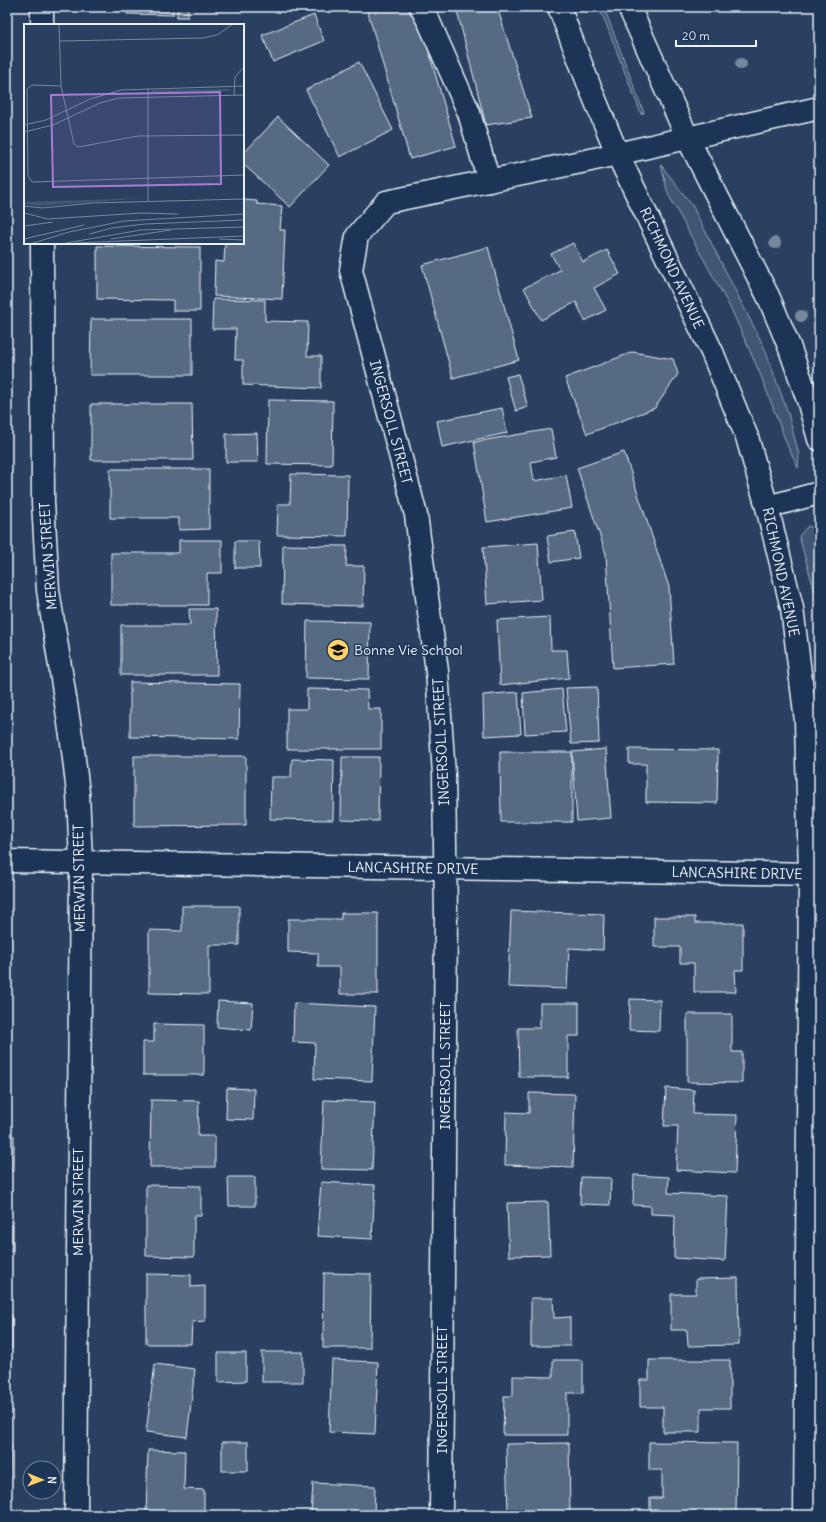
<svg xmlns="http://www.w3.org/2000/svg" width="826" height="1522" font-family="Delius,sans-serif">
<style>
.green{fill:#415774;stroke:#94a4b6}
.building{fill:#556a83;stroke:#e8f1f8}
.lines{fill:none;stroke-linecap:round;stroke-linejoin:round}
.minor-casing{stroke:#e8f1f8;stroke-width:25}
.major-casing{stroke:#e8f1f8;stroke-width:25}
.minor{stroke:#1d3557;stroke-width:22}
.major{stroke:#1d3557;stroke-width:22}
.tree{fill:#77889e}
.labels{text-anchor:middle;stroke-width:3;stroke-linejoin:round;paint-order:stroke}
.street-label{font-size:14px;fill:#e8f1f8;stroke:#1d3557}
.poi-label{font-size:14px;fill:#e8f1f8;stroke:#1d3557;text-anchor:start}
.inset-road{fill:none;stroke:#75879d;stroke-width:1}
.view{fill:#a77bd6;fill-opacity:0.15;stroke:#a77bd6;stroke-width:2}
.inset-edge{fill:none;stroke:#e8f1f8;stroke-width:2}
</style>
<rect width="100%" height="100%" fill="#294061"/>
<filter id="ink" filterUnits="userSpaceOnUse"><feTurbulence type="fractalNoise" baseFrequency=".025" numOctaves="2"/><feDisplacementMap in="SourceGraphic" scale="8" xChannelSelector="R" yChannelSelector="G"/><feConvolveMatrix kernelMatrix="1 2 1 2 8 2 1 2 1" color-interpolation-filters="sRGB"/></filter>
<g filter="url(#ink)">
<g class="green">
<path d="M598,7H603L608,18L644,113L641,114L605,21Z"/>
<path d="M661,165L692,205L764,347L788,413L799,455L798,468L788,447L761,376L732,311L668,194Z"/>
<path d="M808,526L819,530V607L799,536Z"/>
</g>
<g class="building">
<path d="M127,7H173V15L127,14Z"/>
<rect x="177" y="7" width="11" height="10"/>
<path d="M375,7H416L456,146L410,159L367,9Z"/>
<path d="M456,7H497L532,118L486,125Z"/>
<path d="M314,15L324,41L273,62L262,35Z"/>
<path d="M359,62L393,130L340,157L306,90Z"/>
<path d="M278,117L329,165L290,207L243,164V154Z"/>
<path d="M243,200L257,201V204L282,206L280,230H285L282,299L214,296L215,261L224,262L225,243H243Z"/>
<path d="M573,243L583,262L607,250L620,274L594,288L606,310L585,321L576,302L541,320L524,288L560,270L551,254Z"/>
<path d="M97,246L200,247V311H173V300L97,299Z"/>
<path d="M488,247L519,360L453,378L422,265Z"/>
<path d="M213,299L265,300V321L308,322L307,356H321V388L243,385V360H235L236,329H212Z"/>
<path d="M91,319H192V375H90Z"/>
<path d="M633,352L673,359L678,374L655,408L587,434L565,378Z"/>
<path d="M518,374L528,407L516,411L506,377Z"/>
<path d="M268,400L333,401L332,465L267,464Z"/>
<path d="M91,404H192L193,460H91Z"/>
<path d="M502,408L507,433L442,447L437,421Z"/>
<path d="M551,429L556,457L531,462L534,481L566,475L572,508L487,522L474,442Z"/>
<path d="M257,433L258,462H226V434Z"/>
<path d="M624,452L669,587L674,664L613,668L606,554L577,468Z"/>
<path d="M110,469H209V529L179,530V518H110Z"/>
<path d="M291,474L348,475L347,536L277,535L278,504H290Z"/>
<path d="M575,532L579,558L551,562L547,536Z"/>
<path d="M179,540H222V573H207V605H111V553H179Z"/>
<path d="M235,541H259L260,568H235Z"/>
<path d="M538,543L542,600L487,604L483,547Z"/>
<path d="M283,545L347,546L346,566H364L363,606L282,604Z"/>
<path d="M189,609H216L217,675H121V625H190Z"/>
<path d="M550,617L551,650H567L569,678L500,685L497,620Z"/>
<path d="M307,621L370,622L369,679L306,678Z"/>
<path d="M130,682L240,684L239,739L130,737Z"/>
<path d="M597,687L599,743L571,744L566,688Z"/>
<path d="M307,689L367,690L368,709H381V749H287V709H307Z"/>
<path d="M562,689L566,732L525,734L523,693Z"/>
<path d="M518,692L521,734L484,736L483,695Z"/>
<path d="M606,749L611,818L577,821L572,752Z"/>
<path d="M629,749L718,750L717,803L646,802V764H629Z"/>
<path d="M500,752H572V822H501Z"/>
<path d="M134,756H246V825L134,826Z"/>
<path d="M342,757H379L378,821L341,820Z"/>
<path d="M292,759L334,760L333,820L270,819L271,777H291Z"/>
<path d="M182,906H239V945H209V994L149,993V930L182,931Z"/>
<path d="M511,911L604,914L603,950L569,948L567,989L508,987Z"/>
<path d="M341,913H378V994H340V967H318V953L288,952V919H341Z"/>
<path d="M654,917H695V923H743V970H735L736,992H694V963H680V947H654Z"/>
<path d="M7,931H11L9,994H7Z"/>
<path d="M630,999L660,1000L659,1031L629,1030Z"/>
<path d="M218,1001L253,1003L251,1030L217,1027Z"/>
<path d="M294,1003L375,1007L372,1081L314,1079L315,1043L293,1042Z"/>
<path d="M540,1003H579V1036H568V1077H519L518,1028H540Z"/>
<path d="M687,1014H732V1052H742V1083L687,1082Z"/>
<path d="M154,1024L204,1025V1075H143V1042H154Z"/>
<path d="M227,1088L254,1089L253,1120L226,1119Z"/>
<path d="M666,1088L694,1090L693,1114L737,1115L735,1173L676,1170L678,1126H664Z"/>
<path d="M529,1093L575,1094L573,1167L505,1165L506,1112L529,1113Z"/>
<path d="M151,1100L199,1101L198,1136H215V1167H150Z"/>
<path d="M324,1100L375,1102L372,1170L321,1169Z"/>
<rect x="7" y="1136" width="7" height="35"/>
<path d="M634,1175L669,1177L668,1193L728,1196L725,1261L674,1258L675,1215L651,1214V1206L633,1205Z"/>
<path d="M228,1177H255V1206H229Z"/>
<path d="M581,1177L611,1178L610,1205L580,1204Z"/>
<path d="M321,1182L375,1185L372,1239L317,1236Z"/>
<path d="M146,1185L201,1186V1216H194V1257L146,1256Z"/>
<path d="M548,1202L550,1255L509,1256L507,1203Z"/>
<rect x="7" y="1221" width="6" height="30"/>
<path d="M324,1273L371,1274L370,1348H323Z"/>
<path d="M146,1274L191,1275V1287L205,1286V1321L192,1322L191,1344H146Z"/>
<path d="M738,1278L739,1345L688,1346L687,1330H671V1294H696V1279Z"/>
<path d="M531,1298H553L554,1318L570,1317V1346H531Z"/>
<rect x="7" y="1315" width="5" height="33"/>
<rect x="262" y="1352" width="41" height="30"/>
<path d="M218,1353H246V1381L218,1382Z"/>
<path d="M332,1360L378,1362L375,1434L329,1432Z"/>
<path d="M553,1360H583V1393H567V1435H503L504,1396H513V1376L553,1377Z"/>
<path d="M649,1360H730V1408H701V1432H663V1407H640V1380H649Z"/>
<path d="M155,1364L195,1369L187,1437L146,1432Z"/>
<path d="M7,1366H11L7,1436Z"/>
<rect x="222" y="1442" width="26" height="29"/>
<path d="M649,1442L737,1443L736,1515H650V1498H662V1470H649Z"/>
<path d="M569,1443L570,1515H508L506,1444Z"/>
<path d="M7,1444H11L9,1515H7Z"/>
<path d="M148,1450L185,1451L184,1489L204,1490V1515H146Z"/>
<path d="M313,1483L375,1486L374,1515H311Z"/>
</g>
<g class="lines">
<g class="minor-casing">
<g id="minor">
<path d="M42,7V25"/>
<path d="M421,7L429,22L469,113L489,181"/>
<path d="M42,243L43,502L48,590L72,742L78,793L81,862L76,1515"/>
<path d="M767,507L819,493"/>
<path d="M7,861L819,874"/>
<path d="M441,1515L446,916L444,775L437,671L416,515L351,270L357,236L386,202L586,161L819,108"/>
</g>
</g>
<g class="major-casing">
<g id="major">
<path d="M559,7L589,85L617,153L712,352L747,437L767,507L792,608L806,721L810,874L805,1515"/>
<path d="M629,7L688,139L769,298L789,346L808,400L819,439"/>
</g>
</g>
<use href="#minor" class="minor"/>
<use href="#major" class="major"/>
</g>
<g class="tree">
<circle cx="741" cy="64" r="6"/>
<circle cx="775" cy="243" r="6"/>
<circle cx="801" cy="316" r="6"/>
</g>
</g>
<defs>
<g id="school-disc" transform="scale(1.15)"><circle r="9.5" fill="#ffd166" stroke="#1d3557"/><path d="M0-5L7-2L0 1L-7-2ZM-4 1L0 2.5L4 1V4Q0 6-4 4Z" fill="#111"/></g>
</defs>
<g fill-rule="evenodd">
<use href="#school-disc" x="338" y="650"/>
</g>
<g class="labels">
<g class="street-label">
<text transform="translate(672 268) rotate(65)" y="5">RICHMOND AVENUE</text>
<text transform="translate(391 422) rotate(75)" y="5">INGERSOLL STREET</text>
<text transform="translate(48 556) rotate(-94)" y="5">MERWIN STREET</text>
<text transform="translate(781 572) rotate(78)" y="5">RICHMOND AVENUE</text>
<text transform="translate(441 742) rotate(-93)" y="5">INGERSOLL STREET</text>
<text transform="translate(413 868) rotate(1)" y="5">LANCASHIRE DRIVE</text>
<text transform="translate(737 873) rotate(1)" y="5">LANCASHIRE DRIVE</text>
<text transform="translate(79 878) rotate(-91)" y="5">MERWIN STREET</text>
<text transform="translate(445 1066) rotate(-90)" y="5">INGERSOLL STREET</text>
<text transform="translate(78 1202) rotate(-90)" y="5">MERWIN STREET</text>
<text transform="translate(442 1390) rotate(-90)" y="5">INGERSOLL STREET</text>
</g>
<g class="poi-label">
<text x="354" y="655">Bonne Vie School</text>
</g>
</g>
<g transform="translate(24 24)">
<rect width="220" height="220" fill="#294061"/>
<path d="M204,65L207,67L126,68L129,66ZM123,174L14,182L0,180V178Z" fill="#415774"/>
<path class="inset-road" d="M35,0L37,62L50,120L54,123L114,112L220,111M36,17L179,14L193,11L209,0M37,62L8,61L3,65L4,152L8,158L220,151M124,64V178M210,71L211,53L220,43M0,101L22,96L66,75L97,66L220,62M0,108L29,101L76,79L95,74L220,71M0,182L19,184L68,179L220,175M0,189L24,195L117,189L154,190M0,202L29,198M65,210L88,204L121,200L220,196M0,215L60,201M87,215L147,206M195,215L220,216M50,219L220,212M6,220L45,208L100,197L220,190M36,220L117,206L220,203"/>
<path class="view" d="M196,68L197,160L29,163L27,71Z"/>
<rect width="220" height="220" class="inset-edge"/>
</g>
<rect width="826" height="1522" fill="none" stroke="#1d3557" stroke-width="24"/>
<rect x="12" y="12" width="802" height="1498" fill="none" stroke="#e8f1f8" stroke-width="1.5" filter="url(#ink)"/>
<g transform="translate(42 1480) rotate(91)"><circle r="19" fill="#1d3557" stroke="#6e8097"/>
<path d="M0-3L7 15L0 10L-7 15Z" fill="#ffd166"/>
<text y="-6" font-size="11" font-weight="bold" text-anchor="middle" fill="#e8f1f8">N</text>
</g>
<path d="M676 40v6h80v-6" fill="none" stroke="#e8f1f8" stroke-width="2"/>
<text x="682" y="40" font-size="12" fill="#e8f1f8" stroke="#1d3557" stroke-width="3" paint-order="stroke">20 m</text>
</svg>
